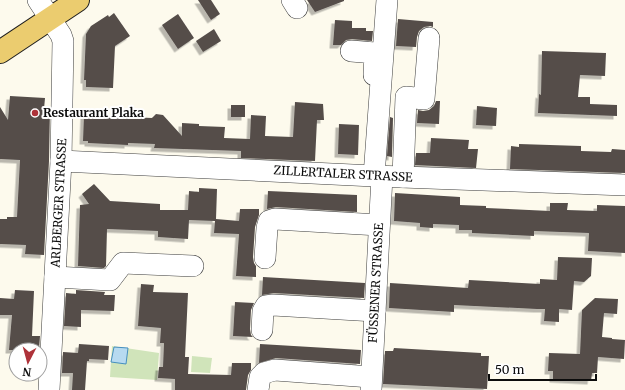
<svg xmlns="http://www.w3.org/2000/svg" width="625" height="390" font-family="Merriweather,serif">
<style>
.green{fill:#d0e4ba}
.water{fill:#b7daf0;stroke:#458fbf}
.building{fill:#544d4a;filter:url(#shadow)}
.lines{fill:none;stroke-linecap:round;stroke-linejoin:round}
.minor-casing{stroke:#3f3f3f;stroke-width:22}
.major-casing{stroke:#1d1d1d;stroke-width:24}
.minor{stroke:#fff;stroke-width:21}
.major{stroke:#ebcc6f;stroke-width:22}
.poi-dot{fill:#ae3239;stroke:#fff;stroke-width:1.5}
.labels{text-anchor:middle;stroke-width:4;stroke-linejoin:round;paint-order:stroke}
.poi-label{font-size:12px;font-weight:bold;fill:#0c0c0c;stroke:#fff;text-anchor:start}
.street-label{font-size:12px;fill:#0c0c0c;stroke:#fff}
</style>
<defs>
<filter id="shadow"><feDropShadow dx="-3.5" dy="3.5" stdDeviation="0" flood-color="#0004"/></filter>
</defs>
<rect width="100%" height="100%" fill="#fdfaed"/>
<g class="green">
<path d="M112,346L159,353L157,380L110,377Z"/>
<path d="M192,356L212,358L210,373L191,372Z"/>
</g>
<path class="water" d="M114,347L128,348L126,364L111,362Z"/>
<g class="building">
<path d="M198,0H211L220,14L211,20Z"/>
<path d="M307,0H344V1L315,12Z"/>
<path d="M114,13L130,36L115,46L113,88L86,87V80H84L86,34L91,26L108,15L109,17Z"/>
<path d="M178,14L194,38L178,49L162,25Z"/>
<path d="M398,19L433,22V27L430,26L424,27L419,31L417,37L416,47L396,46Z"/>
<path d="M335,20L352,21V28H366V31H373L372,41L352,39L346,40L341,45H333Z"/>
<path d="M214,29L221,41L203,52L196,41Z"/>
<path d="M542,51L606,53L605,76L580,75L578,97H590V104L617,105V116L538,113L539,94L541,95Z"/>
<path d="M10,96L45,98L44,109H50L49,161L44,255L25,254L26,245L0,244V219H7V217H17L20,160L0,159V107L8,120Z"/>
<path d="M436,101H440L439,124L417,123L418,110L423,111L429,110L434,106Z"/>
<path d="M295,102L323,104L324,120H317L315,161L241,158V151L154,148L155,144L128,143V145L88,143V141H83L84,115L152,118L156,114L163,115L182,136V123L199,124V126L225,127L224,138L250,139L251,115L266,116L265,136L293,137Z"/>
<rect x="231" y="105" width="14" height="12"/>
<path d="M477,106L497,108L496,126L476,125Z"/>
<path d="M390,117L393,118L392,157L387,156Z"/>
<path d="M339,124L359,125L358,155L338,154Z"/>
<path d="M431,138L469,140L468,149H478L476,168L415,165L416,153H430Z"/>
<path d="M519,144L581,146V151L611,152L612,149L625,150V173L510,169L511,146L519,147Z"/>
<path d="M94,184L110,201L160,204V210H188L189,191L199,192V188L217,189L216,219L239,221L240,209H259V215L255,227L253,257L254,263L256,266V277L236,276L239,234L214,233L215,221L189,220L188,239L158,237V231L107,229L106,266L104,268L78,266L80,205L89,204L82,194Z"/>
<path d="M268,191L357,195V212L276,207L267,209Z"/>
<path d="M395,193L460,197V205L486,206V208L550,211V203H568L567,210L597,211V205L625,206V253L588,251L589,233L534,231V236L472,233V230H459V225L433,224V228L420,227V223L394,221Z"/>
<path d="M558,257L592,258L591,276L584,282L574,281L572,310L559,309V322L544,321L545,309H537L454,305V312L389,308L390,283L468,288L469,280L540,284V279L557,280Z"/>
<path d="M263,277L365,283L364,298L274,293L262,295Z"/>
<path d="M141,284L154,285L153,292L188,293L185,357H189L188,374L231,375L232,363H251V370L248,375L246,390H175V379L158,378L159,367H163L164,343H160L161,328L138,326Z"/>
<path d="M15,290L34,291L32,336H40L39,350H9L12,315H0V298L14,299Z"/>
<path d="M76,290L105,292L104,295H115L114,311L81,310V327L64,326L66,293L76,294Z"/>
<path d="M595,298L618,299L617,314L604,313L602,337L612,338V339L625,340L624,359L598,357L597,373H592L591,381L553,379V371H548L549,353L580,354L582,310Z"/>
<path d="M235,302L254,303L251,310L250,329L251,335L253,337L233,336Z"/>
<path d="M79,344L109,346L108,360L89,359V361H87L85,390H72L73,373H62L63,352L78,353Z"/>
<path d="M260,344L361,350L360,364L276,358L259,363Z"/>
<path d="M394,348L481,353V356H489L487,389L383,384L385,351H393Z"/>
</g>
<g class="lines">
<g class="minor-casing">
<g id="minor">
<path d="M38,0L61,35L63,41L61,161L49,390"/>
<path d="M292,0L297,8"/>
<path d="M351,51L375,53L374,75"/>
<path d="M61,161L374,176L625,185"/>
<path d="M374,176L387,0"/>
<path d="M403,177L406,97L424,99L429,38"/>
<path d="M265,258L267,228L269,221L275,219L379,225"/>
<path d="M55,277L110,280L123,263L193,266"/>
<path d="M262,330L263,311L266,306L273,305L375,311"/>
<path d="M258,390L260,377L264,373L275,370L371,377"/>
<path d="M371,390L382,176"/>
</g>
</g>
<g class="major-casing">
<path id="major" d="M0,52L78,0"/>
</g>
<use href="#minor" class="minor"/>
<use href="#major" class="major"/>
</g>
<circle class="poi-dot" cx="35" cy="113" r="4"/>
<g class="labels">
<g class="poi-label">
<text x="43" y="117">Restaurant Plaka</text>
</g>
<g class="street-label">
<text transform="translate(343 174) rotate(3)" y="4">ZILLERTALER STRASSE</text>
<text transform="translate(59 203) rotate(-87)" y="4">ARLBERGER STRASSE</text>
<text transform="translate(376 283) rotate(-87)" y="4">FÜSSENER STRASSE</text>
</g>
</g>
<g transform="translate(28 362) rotate(186)"><circle r="19" fill="#ffffff" stroke="#9e9e9e"/>
<path d="M0-3L7 15L0 10L-7 15Z" fill="#ae3239"/>
<text y="-6" font-size="11" font-weight="bold" text-anchor="middle" fill="#0c0c0c">N</text>
</g>
<path d="M489 374v6h107v-6" fill="none" stroke="#0c0c0c" stroke-width="2"/>
<text x="495" y="374" font-size="12" fill="#0c0c0c" stroke="#ffffff" stroke-width="3" paint-order="stroke">50 m</text>
</svg>
